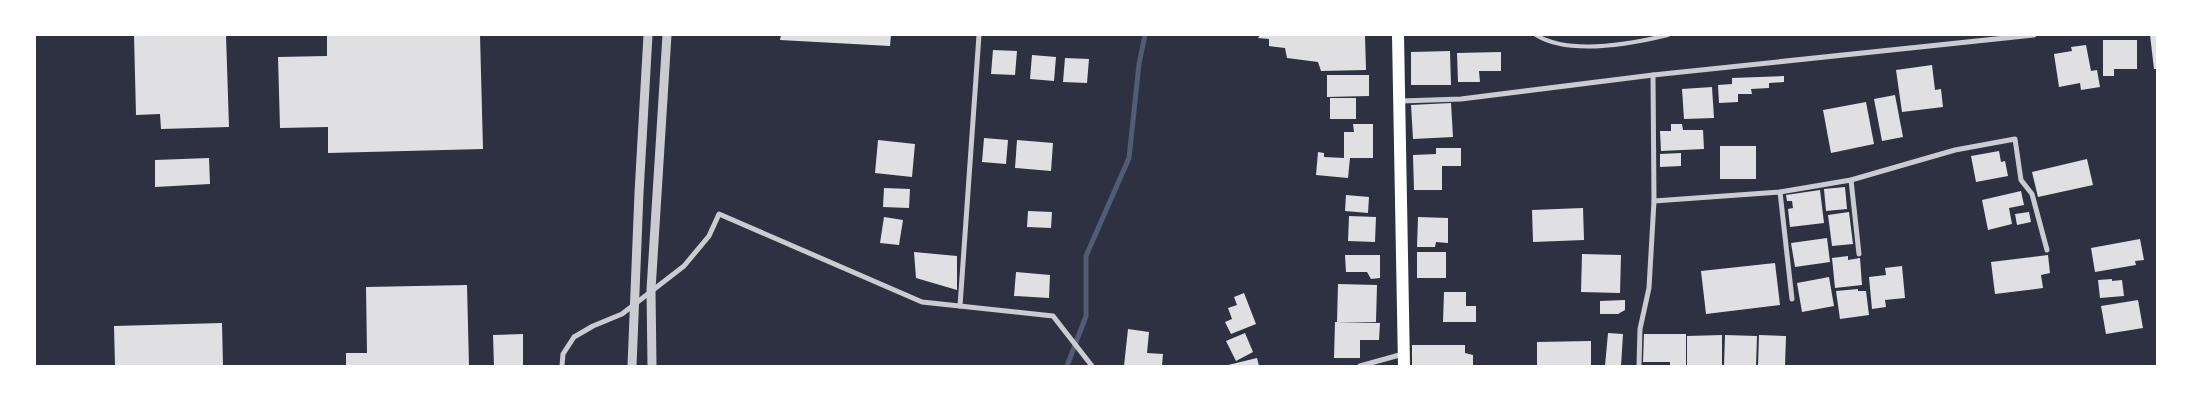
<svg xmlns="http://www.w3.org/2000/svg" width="2192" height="401" font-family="Signika,sans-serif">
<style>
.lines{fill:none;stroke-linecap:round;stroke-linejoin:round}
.stream{stroke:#4f5d75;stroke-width:5}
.building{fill:#e0e0e3}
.service{stroke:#caccd0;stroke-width:4}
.minor{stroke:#caccd0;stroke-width:5}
.tertiary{stroke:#caccd0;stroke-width:9}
.primary{stroke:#fff;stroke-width:12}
</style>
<rect width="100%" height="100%" fill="#2d3142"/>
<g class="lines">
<path class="stream" d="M1067,366L1086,316V256L1129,158L1139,64L1145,35"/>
</g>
<g class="building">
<path d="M134,35H226L229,127L161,129L160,114L136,115Z"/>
<path d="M327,35H480L483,149L328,153V127L280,128L278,57L327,56Z"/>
<path d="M781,35H891L890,46L780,40Z"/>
<path d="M1260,35H1365L1366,70L1321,71L1318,62L1287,58L1285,48L1269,46V39L1258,38Z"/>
<path d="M2150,35H2157V69H2154Z"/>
<path d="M2103,40H2137V69H2114V76H2103Z"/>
<path d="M2086,45L2091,71L2097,70L2100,87L2081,90L2080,83L2059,87L2054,54L2072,51L2071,47Z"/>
<path d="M993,50L1017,51L1015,75L991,74Z"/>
<path d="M1450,51L1451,85H1411V52Z"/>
<path d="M1501,52V71H1479L1480,82H1458L1457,53Z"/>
<path d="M1032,55L1056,57L1054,81L1030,79Z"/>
<path d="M1065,58L1089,59L1087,83L1063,82Z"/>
<path d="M1932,65L1935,90L1941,89L1943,107L1902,112L1896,70Z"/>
<path d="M1327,75H1369V96L1327,97Z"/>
<path d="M1784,76V82L1769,83V88L1751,89L1752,94H1738V102L1719,103L1718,85L1732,84V78Z"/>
<path d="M1712,87L1714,118L1684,119L1682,89Z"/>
<path d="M1895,95L1903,137L1882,141L1874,99Z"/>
<rect x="1330" y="98" width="26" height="21"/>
<path d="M1866,102L1874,144L1831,153L1823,110Z"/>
<path d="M1451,103L1453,137L1413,139L1411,105Z"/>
<path d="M1353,124H1373V158H1350L1348,178L1316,175L1318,152L1324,153V157L1344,158V132H1354Z"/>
<path d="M1671,124H1682L1683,130H1703L1704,149L1661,151L1660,131H1671Z"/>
<path d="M984,138L1008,140L1006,164L982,162Z"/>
<path d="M878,140L915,144L912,177L875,173Z"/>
<path d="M1017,140L1053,143L1051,171L1015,168Z"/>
<rect x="1720" y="146" width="36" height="33"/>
<path d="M1436,148H1461V166H1442V190H1414L1413,155L1436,154Z"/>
<path d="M1999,151L2001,162L2005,161L2008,176L1976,182L1971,156Z"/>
<path d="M1681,153V166L1660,167V154Z"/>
<path d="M209,158L210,184L155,187V160Z"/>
<path d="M2087,159L2093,185L2038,197L2032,172Z"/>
<path d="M1845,187L1847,209L1826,211L1824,189Z"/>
<path d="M884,188L910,189L909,208L883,207Z"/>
<path d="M1820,190L1824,223L1790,227L1788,209L1793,208L1792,201H1787L1786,195Z"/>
<path d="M2021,191L2024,205L2009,208L2012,224L1988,230L1982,200Z"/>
<path d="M1346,195L1369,197L1368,213L1345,211Z"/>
<path d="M1583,208L1584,240L1533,242L1532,210Z"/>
<path d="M1028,211L1052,212L1051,228L1027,227Z"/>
<path d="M1849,212L1853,244L1832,246L1828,215Z"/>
<path d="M2029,212L2031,222L2017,225L2015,214Z"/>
<path d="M1349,216L1376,217L1375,242L1348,241Z"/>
<path d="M884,217L903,220L899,245L880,243Z"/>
<path d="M1418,217L1448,218V243L1436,242L1435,247H1417Z"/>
<path d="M1827,238L1830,262L1795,267L1791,243Z"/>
<path d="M2140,239L2144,260L2135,261L2136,265L2095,272L2091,248Z"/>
<path d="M914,252L957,256V290L916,278Z"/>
<rect x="1417" y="252" width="29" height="26"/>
<path d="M1582,254L1621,255L1620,293L1581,292Z"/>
<path d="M1345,255H1380V278L1371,279L1367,272H1346Z"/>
<path d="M2048,255L2050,273L2041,275L2043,288L1995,294L1991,262Z"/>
<path d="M1848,256V260L1860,258L1862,285L1835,288L1832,258Z"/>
<path d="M1775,263L1780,305L1706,314L1701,271Z"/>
<path d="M1902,266L1905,298L1885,300L1886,307L1872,309L1869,277L1886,275L1885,268Z"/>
<path d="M1016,272L1050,275L1049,298L1014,296Z"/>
<path d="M1829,277L1834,306L1802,312L1797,283Z"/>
<path d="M2112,279V281L2122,280L2124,296L2100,298L2098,280Z"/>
<path d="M1338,284L1377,285L1376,322H1337Z"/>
<path d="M467,285L469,366H346V353H367L366,287Z"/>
<path d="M1858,289V291H1866L1869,315L1840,319L1836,291Z"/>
<path d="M1444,292H1466V306H1476V322H1443Z"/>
<path d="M1244,293L1256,324L1231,334L1225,322L1232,319L1228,308L1237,305L1234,297Z"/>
<path d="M1625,300V310L1618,314H1600V301Z"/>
<path d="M2138,300L2143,328L2106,334L2101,306Z"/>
<path d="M1335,322L1380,323L1379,340H1360V358H1334Z"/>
<path d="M222,323L223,366H115L114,326Z"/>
<path d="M1128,329L1149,332L1147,353L1163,354L1162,366H1124Z"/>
<path d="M1245,333L1253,352L1236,361L1226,341Z"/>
<path d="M1608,333L1623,334L1621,366H1605Z"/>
<path d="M523,334V366H494L493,335Z"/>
<path d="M1644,334H1686V366H1670V362H1643Z"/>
<path d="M1722,335V366H1687V336Z"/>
<path d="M1725,335L1757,336L1756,366H1724Z"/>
<path d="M1759,335L1786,336L1785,366H1758Z"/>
<path d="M1591,341V366H1537V342Z"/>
<path d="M1412,345H1465V353L1473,355V366H1412Z"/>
<path d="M1257,358L1259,366H1229L1228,365Z"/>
</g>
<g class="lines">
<path class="service" d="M1536,35C1570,56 1631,44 1668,35"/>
<g class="minor">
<path d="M1401,101L1461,99L1653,75L2034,35"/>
<path d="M1851,180L1859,254"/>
<path d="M1780,192L1792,299"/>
<path d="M1654,201L1780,192L1851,180L1955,150L2015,139L2021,180L2032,194L2047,250"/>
<path d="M960,306L979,35"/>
<path d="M562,366L563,354L574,337L593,326L622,314L684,266L709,236L719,214L922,302L1053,316L1092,366"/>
<path d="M1360,366L1403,354"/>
<path d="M1639,366L1640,329L1649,288L1654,201L1653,75"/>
</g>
<g class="tertiary">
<path d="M632,366L639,193L648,35"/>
<path d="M652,366L651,290L667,35"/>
</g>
<path class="primary" d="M1398,35L1404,366"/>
</g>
<rect width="2192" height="401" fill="none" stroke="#ffffff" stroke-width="72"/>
</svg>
